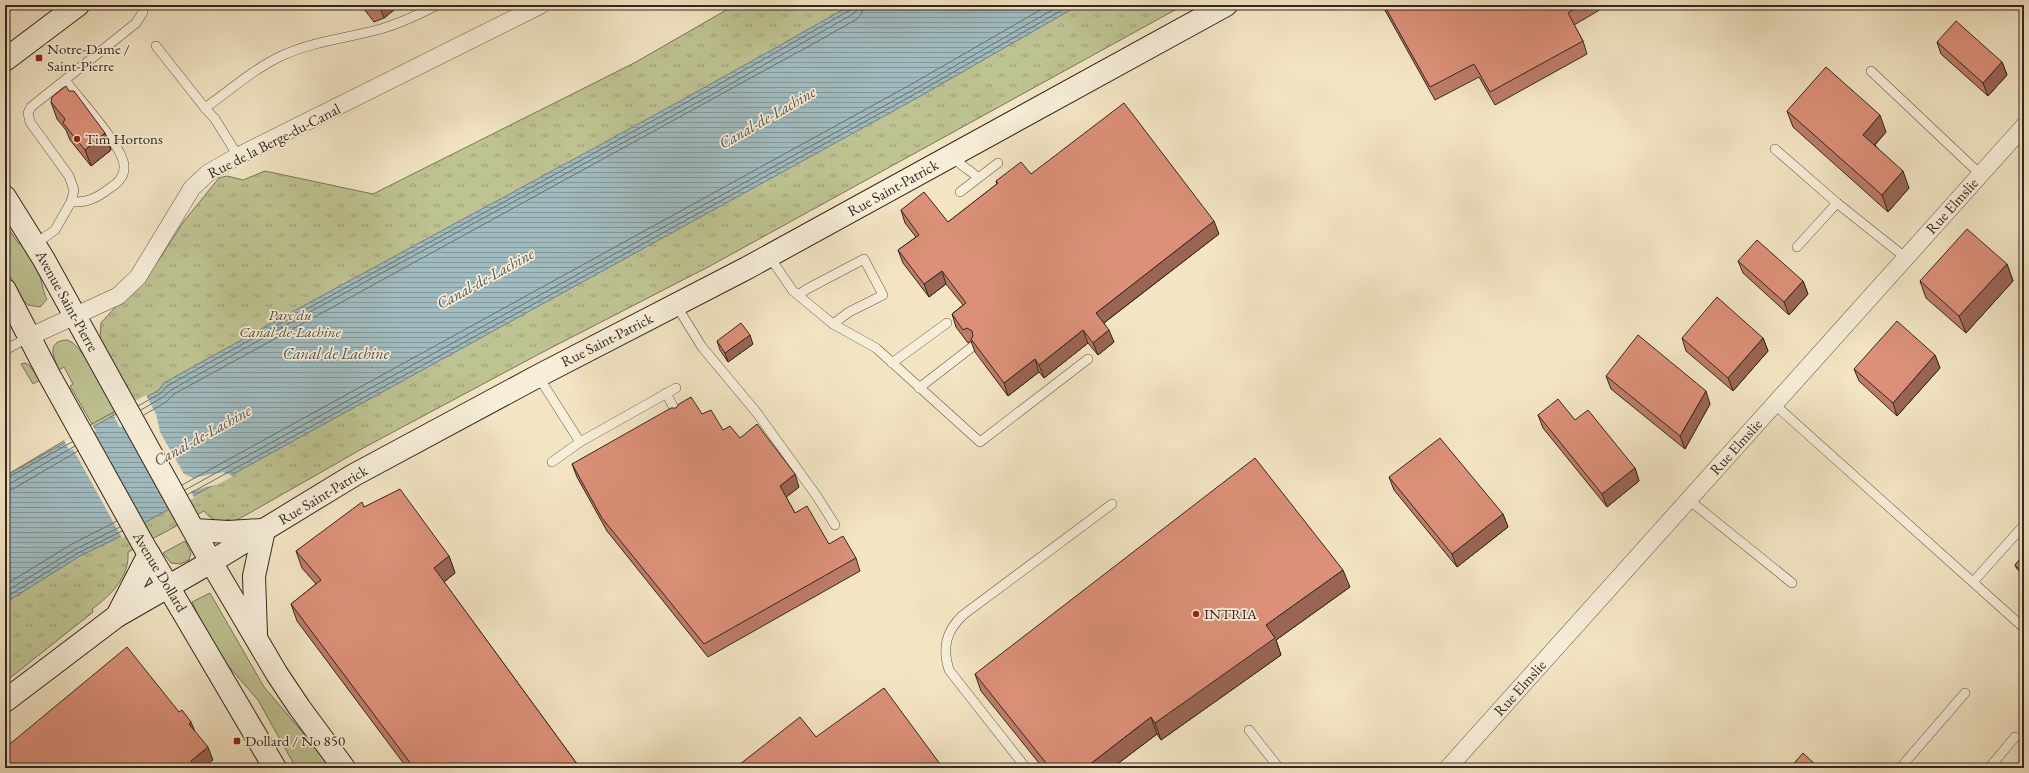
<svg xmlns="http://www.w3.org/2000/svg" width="2029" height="773" font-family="'EB Garamond',serif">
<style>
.grass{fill:#bec392;stroke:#797559}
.park{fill:url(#park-tufts);stroke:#797559}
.water{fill:url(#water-rules);stroke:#758080}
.pier{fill:#f3e5c4}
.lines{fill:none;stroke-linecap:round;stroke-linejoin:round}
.shore{stroke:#6a7270;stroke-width:1}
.service-casing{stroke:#645649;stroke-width:10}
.minor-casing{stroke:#645649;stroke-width:18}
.secondary-casing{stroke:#342720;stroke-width:24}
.service{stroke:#f7eed9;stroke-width:9}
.minor{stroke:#f7eed9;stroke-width:17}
.secondary{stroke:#f7eed9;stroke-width:22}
.wall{fill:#bd7c68;stroke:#342720}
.shaded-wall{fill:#9a6555;stroke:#342720}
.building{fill:#dc9079;stroke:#342720}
.poi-dot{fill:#8f2418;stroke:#f7eed9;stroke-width:1.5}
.labels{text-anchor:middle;stroke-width:3.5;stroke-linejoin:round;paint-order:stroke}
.poi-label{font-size:15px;fill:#342720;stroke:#f7eed9;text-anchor:start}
.street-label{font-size:15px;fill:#342720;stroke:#f7eed9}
.park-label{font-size:15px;font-style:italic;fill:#564e3c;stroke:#f7eed9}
.water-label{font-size:16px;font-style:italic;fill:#555450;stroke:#f7eed9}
</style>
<defs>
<pattern id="park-tufts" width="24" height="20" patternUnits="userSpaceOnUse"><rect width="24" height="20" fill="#bec392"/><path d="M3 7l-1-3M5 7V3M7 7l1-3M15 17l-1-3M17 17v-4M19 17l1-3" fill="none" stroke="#9b9e77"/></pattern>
<pattern id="water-rules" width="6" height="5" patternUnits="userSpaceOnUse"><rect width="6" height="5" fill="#a1bcc0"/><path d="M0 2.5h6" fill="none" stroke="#84999c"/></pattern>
</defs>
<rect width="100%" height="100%" fill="#f3e5c4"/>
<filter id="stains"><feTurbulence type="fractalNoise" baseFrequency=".005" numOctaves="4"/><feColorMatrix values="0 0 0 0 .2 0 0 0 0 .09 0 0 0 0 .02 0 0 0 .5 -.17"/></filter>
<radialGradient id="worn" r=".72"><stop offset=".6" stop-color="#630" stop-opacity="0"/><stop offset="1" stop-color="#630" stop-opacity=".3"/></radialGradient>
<g class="grass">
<path d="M5,224L19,244L20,243C27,253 37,264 40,276C42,282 44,296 47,299L40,307L28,305L23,300L5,267Z"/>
<path d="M67,340C82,343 108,396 116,411L92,424L70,386L73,384L64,367L59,370C53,357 46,341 67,340Z"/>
<path d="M25,363L29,365L40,380L33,384L21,364Z"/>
<path d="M185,541L191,553L189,560L180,564L171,563L163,553Z"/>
<path d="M210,593L264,687L333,768H296L258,700L224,661L205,629L192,602Z"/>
</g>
<path class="park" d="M735,5H1184L710,266L541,353L367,446L246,515L231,523L229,519C219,524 210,519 204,511L128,552C130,577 110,596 92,609L93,612L5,682V476L92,424L134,401L100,339L101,323L119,303L143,284L184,221L219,178L227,176L243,180L265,171L373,194L636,62Z"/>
<path class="water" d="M851,5H1079L917,98L115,539L80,556L5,603V476L159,390L164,383C392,255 625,135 851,5Z"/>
<g class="pier">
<path d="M146,395L156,414L160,432L184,474L193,478L223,472L233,476L219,484L191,491L194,498L170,511L123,426L120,428L114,416L116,415L115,412Z"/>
<path d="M92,425L96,431L94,432L145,525L122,538L73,449L69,450L64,440Z"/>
</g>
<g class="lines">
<g class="shore">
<path d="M138,406L161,393L167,386C394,259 625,140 850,10L852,5"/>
<path d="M141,410L163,397L171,390L304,315L713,94L853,14L857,10V5"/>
<path d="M144,415L166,402L174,394L820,40L857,19L862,13L863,5"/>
<path d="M5,479L72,442"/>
<path d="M5,484L11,483L75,446"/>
<path d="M182,485L910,85L1049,5"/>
<path d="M5,490L13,489L78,451"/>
<path d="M185,490L913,90L1061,5"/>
<path d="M187,495L915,94L1071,5"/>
<path d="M5,585L72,544L117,521"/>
<path d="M5,592L76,549L120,527"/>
<path d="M5,598L78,553L122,531"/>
</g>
<g class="service-casing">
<g id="service">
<path d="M156,46L205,108C230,90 254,69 281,56C313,41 350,38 384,28C403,22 420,14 437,5"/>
<path d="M1871,71L1980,174"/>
<path d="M65,80C78,98 124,147 124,166C125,176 118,183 110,188C97,198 87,203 71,202"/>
<path d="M205,108L215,119L238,156"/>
<path d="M1775,149L1837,203L1906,258"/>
<path d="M952,155C959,166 970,169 978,178"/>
<path d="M960,192L998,163"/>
<path d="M35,244L55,230L71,202L74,190L69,176L30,122L28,113L31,107L136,23L143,12L142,5"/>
<path d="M1797,247L1837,203"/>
<path d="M769,256L793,291L833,324L849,312L883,295L864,259L807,289L798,295"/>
<path d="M676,305L702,347L757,413L816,495L835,525"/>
<path d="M833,324L876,348L980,442L1088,359"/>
<path d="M5,350L29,337"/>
<path d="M892,363L947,323"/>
<path d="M538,376L580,442L676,388"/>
<path d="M919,388L972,347"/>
<path d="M666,393L678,416"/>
<path d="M1774,404L2024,628"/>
<path d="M552,462L580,442"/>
<path d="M1689,500L1792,583"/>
<path d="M1973,582L2024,525"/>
<path d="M1249,730L1279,768"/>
<path d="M1901,767L1965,693"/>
<path d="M1026,768L949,670C942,648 946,631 963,615L1112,504"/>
<path d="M1989,768L2015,737"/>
</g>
</g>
<g class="minor-casing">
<g id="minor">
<path d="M29,337L118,296L138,277L192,188L208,173L238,156L541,5"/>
<path d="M1448,768L2024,126"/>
</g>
</g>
<g class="secondary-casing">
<g id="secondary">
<path d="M5,60L78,5"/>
<path d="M5,197L43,258L211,562L277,674L299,707L344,768"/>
<path d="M5,290L49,375L143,544L275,768"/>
<path d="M194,530L228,532L261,530"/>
<path d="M117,616L149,554"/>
<path d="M256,634L254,576L264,530"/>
<path d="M5,701L117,616L211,562L354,475L538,376L747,268L1226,5"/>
</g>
</g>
<use href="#service" class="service"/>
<use href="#minor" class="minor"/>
<use href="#secondary" class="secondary"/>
</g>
<g class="wall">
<path d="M361,5H400L384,18L374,22Z"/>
<path d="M1382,5H1608L1574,25L1583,41L1587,54L1495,105L1479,77L1435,100Z"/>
<path d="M1937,42L2002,62L2007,75L1988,96L1941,54Z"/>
<path d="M51,102L105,133L111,150L91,166L70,140L66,130L57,119Z"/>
<path d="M1787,111L1886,132L1875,145L1909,188L1888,212L1793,127Z"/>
<path d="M1031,174L1219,234L1104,323L1114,342L1098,355L1088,343L1044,378L1039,372L1008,396L975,352L971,341L968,343L956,327L952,314L963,305L946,284L929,297L903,263L898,250L916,237L905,223L901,210L948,222L997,184L996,181Z"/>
<path d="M1738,261L1803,281L1808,294L1789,315L1743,273Z"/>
<path d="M2007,264L2013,281L1966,333L1926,298L1920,281Z"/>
<path d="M1682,338H1763L1768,351L1733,391L1686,351Z"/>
<path d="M717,341L753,344L728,362L720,350Z"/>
<path d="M1935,355L1940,368L1897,416L1859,381L1854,369Z"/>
<path d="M1606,376L1710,404L1685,449L1611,389Z"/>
<path d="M702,414L723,430L740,438L799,487L786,497L795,513L829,544L856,558L860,571L708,657L607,531L577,477L572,464Z"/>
<path d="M1538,415L1575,420L1635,468L1639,481L1607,507L1543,428Z"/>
<path d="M1389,477L1503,514L1508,527L1457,567L1394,490Z"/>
<path d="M364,507L449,556L455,573L444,582L580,768H407L297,621L291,604L316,584L302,568L296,551Z"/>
<path d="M2024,555V576L2017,569L2015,565Z"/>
<path d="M1350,587L1276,640L1281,655L1161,740L1157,734L1112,768H1043L981,691L975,674Z"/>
</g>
<g class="shaded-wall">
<path d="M379,5H400L384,18Z"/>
<path d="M2002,62L2007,75L1988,96L1983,83Z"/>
<path d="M1880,115L1886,132L1869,151L1863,135Z"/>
<path d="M105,133L111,150L91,166L85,150Z"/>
<path d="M1903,171L1909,188L1888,212L1882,195Z"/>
<path d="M1214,221L1219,234L1101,325L1096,313Z"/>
<path d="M2007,264L2013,281L1966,333L1959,316Z"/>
<path d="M942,271L946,284L929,297L924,284Z"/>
<path d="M1803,281L1808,294L1789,315L1784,302Z"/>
<path d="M1083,330L1088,343L1044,378L1039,365Z"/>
<path d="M1109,330L1114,342L1098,355L1093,343Z"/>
<path d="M750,335L753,344L728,362L725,353Z"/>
<path d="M1763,338L1768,351L1733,391L1728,378Z"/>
<path d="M1935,355L1940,368L1897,416L1893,403Z"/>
<path d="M1035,359L1039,372L1008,396L1004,383Z"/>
<path d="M1706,391L1710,404L1685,449L1680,436Z"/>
<path d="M1635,468L1639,481L1607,507L1602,494Z"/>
<path d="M795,474L799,487L784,499L780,486Z"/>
<path d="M1503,514L1508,527L1457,567L1452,554Z"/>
<path d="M449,556L455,573L440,585L434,568Z"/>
<path d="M1343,570L1350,587L1276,640L1281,655L1161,740L1155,723L1266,625Z"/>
<path d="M1151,717L1157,734L1112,768H1085Z"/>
<path d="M191,722L196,734L189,724Z"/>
<path d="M208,747L213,760L203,768H193L191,761Z"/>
</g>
<g class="building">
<path d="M366,5H379L369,9Z"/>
<path d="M1384,5H1581L1568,13L1583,41L1490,92L1474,64L1430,87Z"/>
<path d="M1956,21L2002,62L1983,83L1937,42Z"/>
<path d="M1826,67L1880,115L1863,135L1903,171L1882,195L1787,111Z"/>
<path d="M66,86L69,91H74L105,133L85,150L63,123L65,119L51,102L52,97Z"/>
<path d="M1124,103L1214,221L1096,313L1109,330L1093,343L1083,330L1039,365L1035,359L1004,383L971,339L973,336L972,331L967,328L963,330L952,314L966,303L942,271L924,284L898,250L919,235L901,210L924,192L948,222L998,183L996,181L1021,162L1031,174Z"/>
<path d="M1967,229L2007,264L1959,316L1920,281Z"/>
<path d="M1757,240L1803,281L1784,302L1738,261Z"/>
<path d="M1717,297L1763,338L1728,378L1682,338Z"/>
<path d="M1897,321L1935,355L1893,403L1854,369Z"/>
<path d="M741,323L750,335L725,353L717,341Z"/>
<path d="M1638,335L1706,391L1680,436L1606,376Z"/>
<path d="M691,397L702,414L711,410L723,430L730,426L740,438L757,424L795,474L780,486L795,513L807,506L829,544L843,536L856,558L704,644L602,518L572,464L671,408H676L679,404Z"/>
<path d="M1558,399L1575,420L1588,410L1635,468L1602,494L1538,415Z"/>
<path d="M1440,438L1503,514L1452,554L1389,477Z"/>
<path d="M1255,458L1343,570L1266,625L1275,638L1155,723L1151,717L1085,768H1050L975,674Z"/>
<path d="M400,489L449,556L434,568L580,768H414L291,604L321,580L296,551L362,502L364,507Z"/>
<path d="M2024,555V573L2015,565Z"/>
<path d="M127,647L179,712L182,710L191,722L189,724L208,747L191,761L196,768H5V748Z"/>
<path d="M884,688L943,768H735L800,717L816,737Z"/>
<path d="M1803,753L1819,768H1790Z"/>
</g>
<g class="poi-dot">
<rect x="35" y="54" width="8" height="8" rx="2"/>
<circle cx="77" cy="139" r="4"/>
<circle cx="1196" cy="614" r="4"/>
<rect x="233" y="737" width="8" height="8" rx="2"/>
</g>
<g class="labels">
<g class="poi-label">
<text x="47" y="54">Notre-Dame /<tspan x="47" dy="17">Saint-Pierre</tspan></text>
<text x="85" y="144">Tim Hortons</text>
<text x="1204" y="619">INTRIA</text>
<text x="245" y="746">Dollard / No 850</text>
</g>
<g class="street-label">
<text transform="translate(274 141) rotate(-27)" y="5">Rue de la Berge-du-Canal</text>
<text transform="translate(893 188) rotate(-29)" y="5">Rue Saint-Patrick</text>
<text transform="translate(1952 206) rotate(-48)" y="5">Rue Elmslie</text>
<text transform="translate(67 301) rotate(61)" y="5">Avenue Saint-Pierre</text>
<text transform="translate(607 340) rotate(-27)" y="5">Rue Saint-Patrick</text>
<text transform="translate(1736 447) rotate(-48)" y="5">Rue Elmslie</text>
<text transform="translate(323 495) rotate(-31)" y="5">Rue Saint-Patrick</text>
<text transform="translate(160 572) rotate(59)" y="5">Avenue Dollard</text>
<text transform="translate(1520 688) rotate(-48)" y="5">Rue Elmslie</text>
</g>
<g class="park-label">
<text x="290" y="320">Parc du<tspan x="290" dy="17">Canal-de-Lachine</tspan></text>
</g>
<g class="water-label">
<text transform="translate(767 117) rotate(-30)" y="6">Canal-de-Lachine</text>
<text transform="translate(485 278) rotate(-29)" y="6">Canal-de-Lachine</text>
<text x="336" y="359">Canal de Lachine</text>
<text transform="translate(202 435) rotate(-29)" y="6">Canal-de-Lachine</text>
</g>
</g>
<rect width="2029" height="773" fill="none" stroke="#f3e5c4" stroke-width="20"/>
<rect x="6" y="6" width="2017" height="761" fill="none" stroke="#342720" stroke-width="2"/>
<rect x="10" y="10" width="2009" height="753" fill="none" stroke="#342720"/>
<rect width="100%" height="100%" filter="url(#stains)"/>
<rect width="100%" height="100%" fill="url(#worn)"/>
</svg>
